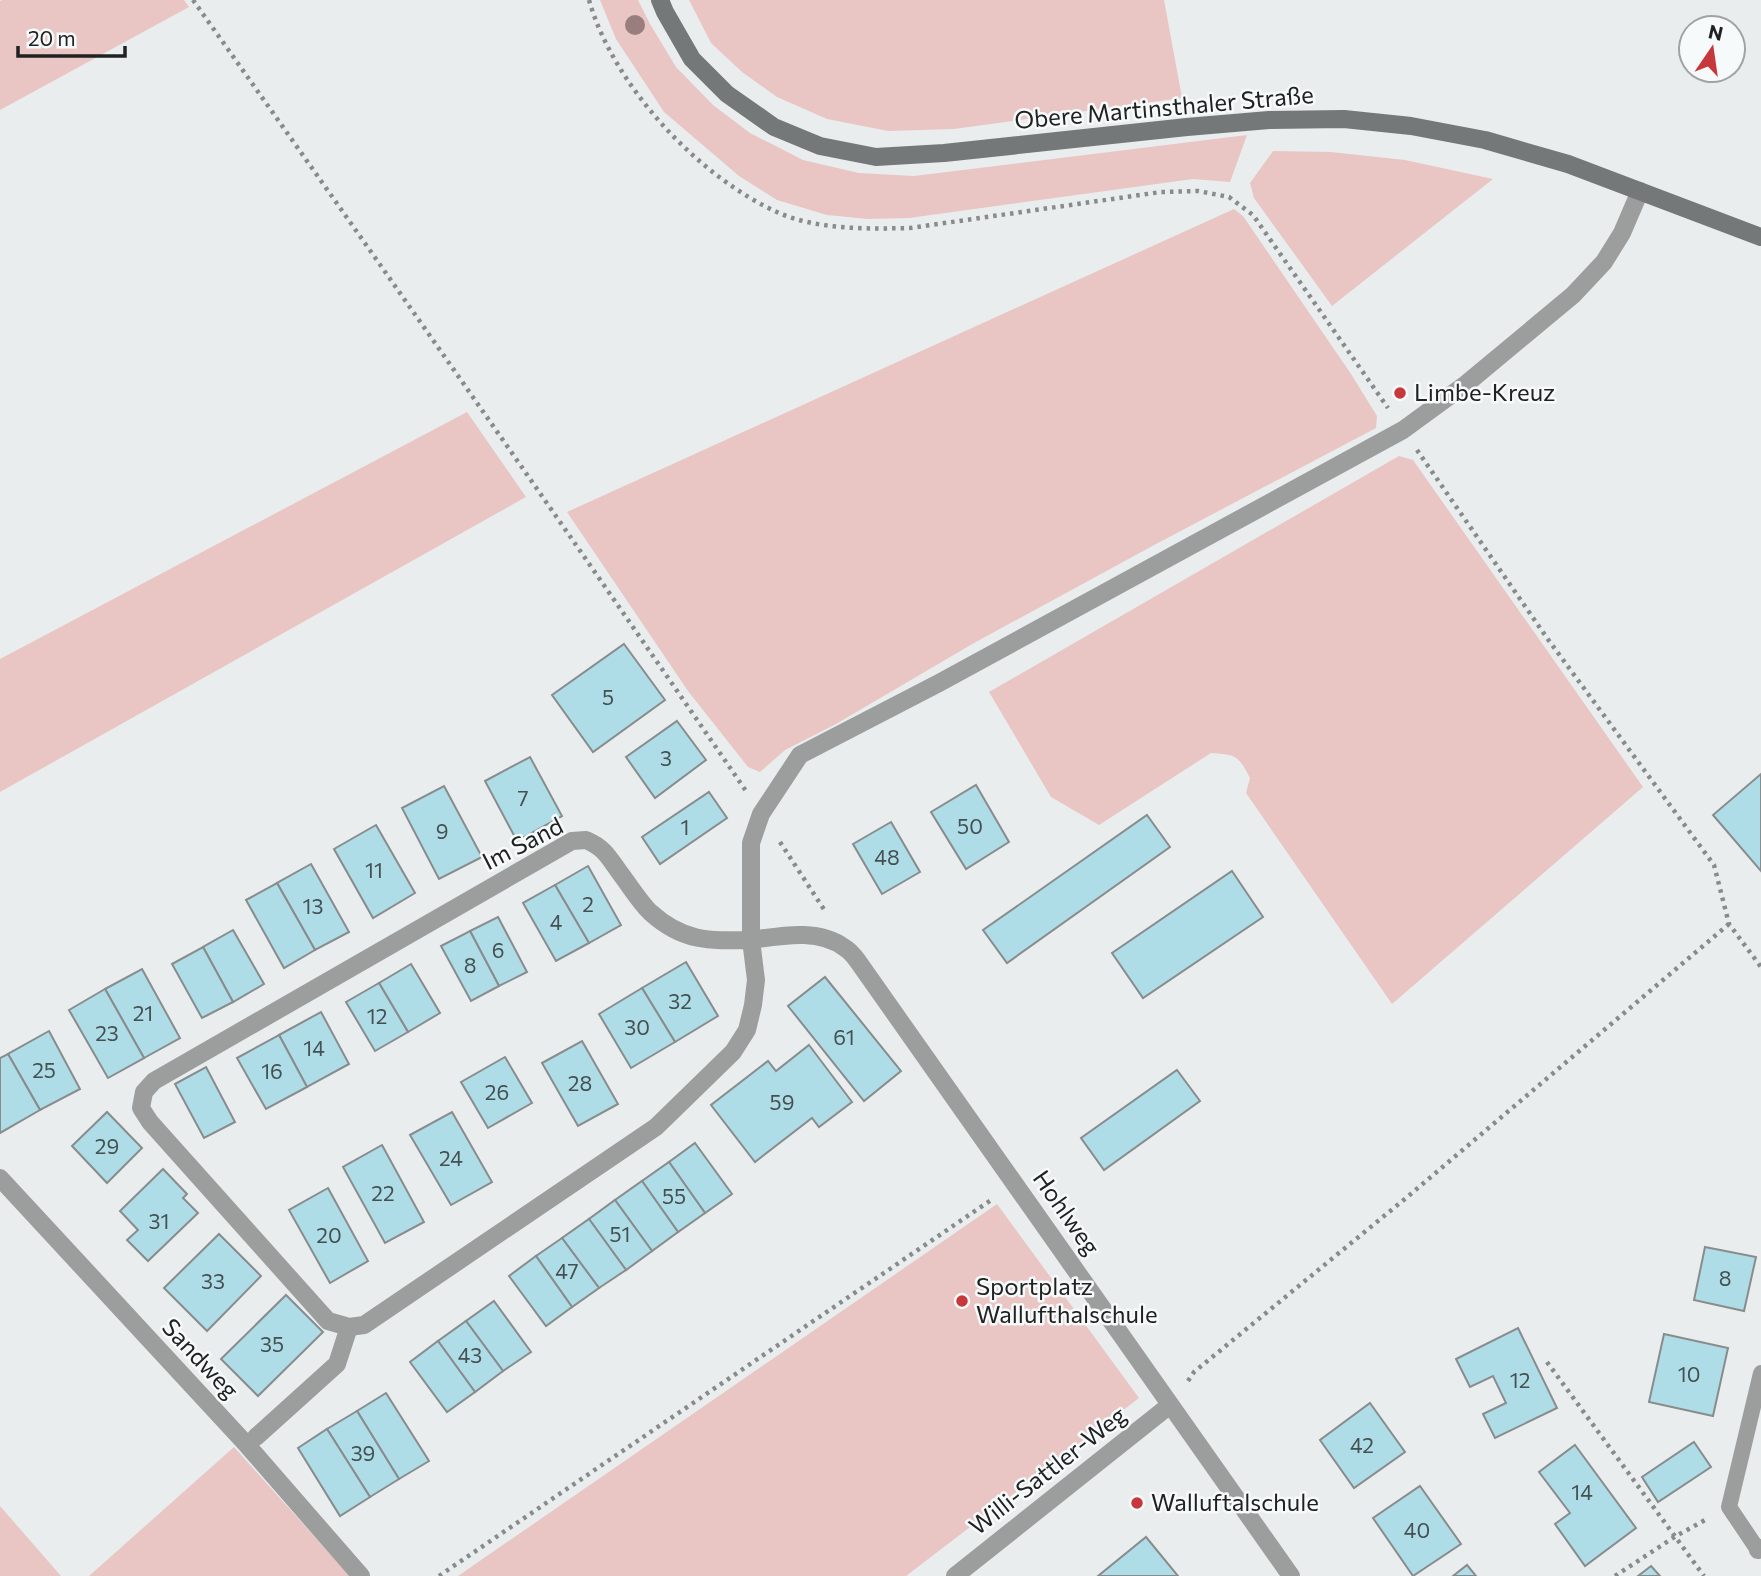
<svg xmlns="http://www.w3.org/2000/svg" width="1761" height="1576" font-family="Commissioner,sans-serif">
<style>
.green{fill:#e9c6c3}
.building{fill:#afdde7;stroke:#888c8d;stroke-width:2}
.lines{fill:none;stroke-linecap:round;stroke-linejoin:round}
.path{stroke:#888b8b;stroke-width:4.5;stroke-dasharray:3.5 5;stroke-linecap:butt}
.lane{stroke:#9c9e9e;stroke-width:16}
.street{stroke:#9c9e9e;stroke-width:18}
.secondary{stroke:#757878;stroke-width:18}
.tree{fill:#9a7e7e}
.poi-dot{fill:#c7383b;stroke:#f6fafb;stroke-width:2.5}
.labels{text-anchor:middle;stroke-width:5;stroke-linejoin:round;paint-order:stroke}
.number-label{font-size:21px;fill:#445052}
.street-label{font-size:24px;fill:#202121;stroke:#f6fafb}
.poi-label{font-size:24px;fill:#202121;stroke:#f6fafb;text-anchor:start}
</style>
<rect width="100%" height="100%" fill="#e9edee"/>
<g class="green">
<path d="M2,0H184L189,7L0,110V1Z"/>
<path d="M600,0H638L650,24L676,67L713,105L750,133L803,160L859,173L914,176L1247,135L1230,182L1193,179L909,218L868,219L827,215L777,200L739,176L664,112L616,39Z"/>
<path d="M689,0H1164L1182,98L954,129L888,131L827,119L777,97L742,72L711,43Z"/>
<path d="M1273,151L1331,152L1405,160L1493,179L1332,306L1254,198L1250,183Z"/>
<path d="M1234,209L1243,216L1351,374L1377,416L1376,428L1156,544L974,643L836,724L785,750L760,772L748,767L688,691L567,512Z"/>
<path d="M467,412L526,497L0,792V659Z"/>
<path d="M1399,456L1413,460L1643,787L1392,1004L1246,793L1250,778C1238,755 1237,755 1211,753L1099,825L1051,797L989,692Z"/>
<path d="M997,1204L1139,1398L906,1576H458Z"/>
<path d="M234,1447L350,1576H89Z"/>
<path d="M0,1506L61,1576H0Z"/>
</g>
<g class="building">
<path d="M624,644L665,700L593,752L552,695Z"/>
<path d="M677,721L706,760L655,798L626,757Z"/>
<path d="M530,757L562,816L517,841L485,781Z"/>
<path d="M1761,774V871L1713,815Z"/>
<path d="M976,785L1009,842L966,869L931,812Z"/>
<path d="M444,786L482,857L439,879L402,808Z"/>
<path d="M709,792L727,818L660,864L642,837Z"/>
<path d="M1147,815L1170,847L1007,963L983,930Z"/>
<path d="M891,822L920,872L882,894L853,844Z"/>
<path d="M376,825L415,893L373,918L334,849Z"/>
<path d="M311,864L349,932L315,950L277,883Z"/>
<path d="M588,866L621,925L589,943L555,885Z"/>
<path d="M1232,871L1263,917L1143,998L1112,953Z"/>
<path d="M277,883L315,950L284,968L246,900Z"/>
<path d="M555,885L589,943L556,961L523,903Z"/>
<path d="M498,917L527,972L499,986L470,931Z"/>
<path d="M233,930L264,984L233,1002L203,947Z"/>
<path d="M470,931L499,986L471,1001L441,946Z"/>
<path d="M203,947L233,1002L202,1018L172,964Z"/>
<path d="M686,962L718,1016L675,1042L642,988Z"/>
<path d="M411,964L440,1013L408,1032L379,983Z"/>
<path d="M142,969L180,1038L144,1058L105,989Z"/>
<path d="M825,977L901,1071L864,1101L788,1006Z"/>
<path d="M379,983L408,1032L375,1051L346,1002Z"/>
<path d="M642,988L675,1042L631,1068L599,1014Z"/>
<path d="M105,989L144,1058L108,1078L69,1010Z"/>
<path d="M321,1012L349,1064L307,1087L279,1035Z"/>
<path d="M49,1031L80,1089L40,1110L8,1054Z"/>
<path d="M279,1035L307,1087L266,1109L237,1058Z"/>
<path d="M582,1041L618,1104L578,1126L542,1063Z"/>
<path d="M809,1045L852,1102L819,1127L812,1118L755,1162L711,1105L768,1061L776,1071Z"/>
<path d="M8,1054L40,1110L0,1133V1058Z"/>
<path d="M505,1057L532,1103L488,1128L461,1082Z"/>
<path d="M206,1067L235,1122L204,1138L175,1084Z"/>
<path d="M1177,1070L1200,1101L1104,1170L1081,1138Z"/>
<path d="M107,1112L142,1148L107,1183L72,1146Z"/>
<path d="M452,1112L492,1182L451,1205L410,1135Z"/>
<path d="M695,1143L732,1194L705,1213L669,1162Z"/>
<path d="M382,1145L424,1222L385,1243L343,1167Z"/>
<path d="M669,1162L705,1213L678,1232L642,1181Z"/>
<path d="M163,1169L187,1194L183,1198L198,1213L148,1261L127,1240L138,1230L120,1211Z"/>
<path d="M642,1181L678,1232L652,1251L615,1200Z"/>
<path d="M328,1188L368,1261L330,1283L289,1210Z"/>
<path d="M615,1200L652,1251L626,1270L589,1219Z"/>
<path d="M589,1219L626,1270L599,1288L562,1238Z"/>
<path d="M219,1234L261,1276L207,1331L164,1288Z"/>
<path d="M562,1238L599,1288L572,1307L536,1256Z"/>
<path d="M1705,1247L1756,1257L1744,1311L1694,1300Z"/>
<path d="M536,1256L572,1307L546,1326L509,1276Z"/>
<path d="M286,1295L323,1332L258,1396L221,1359Z"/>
<path d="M494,1301L531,1352L503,1371L466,1321Z"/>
<path d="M466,1321L503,1371L475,1392L438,1341Z"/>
<path d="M1518,1328L1557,1408L1495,1438L1483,1414L1506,1403L1493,1376L1470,1387L1456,1359Z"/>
<path d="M1664,1334L1728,1348L1713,1416L1649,1402Z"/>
<path d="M438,1341L475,1392L447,1412L410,1362Z"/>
<path d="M386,1393L429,1461L399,1479L357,1411Z"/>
<path d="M1370,1403L1405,1452L1354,1488L1320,1440Z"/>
<path d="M357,1411L399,1479L370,1497L327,1429Z"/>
<path d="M327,1429L370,1497L340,1516L298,1448Z"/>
<path d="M1694,1442L1711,1467L1658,1502L1642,1477Z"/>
<path d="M1575,1445L1636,1528L1585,1566L1555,1524L1570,1513L1539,1472Z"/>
<path d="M1420,1486L1461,1544L1413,1576L1373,1518Z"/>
<path d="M1146,1537L1178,1576H1098Z"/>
<path d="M1467,1565L1476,1576H1453Z"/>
<path d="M1651,1566L1660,1576H1638Z"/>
</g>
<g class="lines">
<g class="path">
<path d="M193,0C379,262 564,526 746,791"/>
<path d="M589,0C613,85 698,177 779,213C818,230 869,229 910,228L1161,192L1198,191L1229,197L1253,215L1388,408"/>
<path d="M1417,450L1547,638L1714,865L1729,924L1761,967"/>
<path d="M780,842L825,911"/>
<path d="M1547,1362L1704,1576"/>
<path d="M1188,1381L1194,1372L1406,1198L1729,924"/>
<path d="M439,1576L994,1198"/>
<path d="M1615,1576L1676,1536L1707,1519"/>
</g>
<path class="lane" d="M1758,1550L1729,1507L1761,1373"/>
<g class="street">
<path d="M586,840C605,848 609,858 620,873C630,886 639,901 650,912C683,942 709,941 751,940L756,980L753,1005L747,1030L733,1052L656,1127L364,1325L349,1327L328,1321L150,1122L141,1108L144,1092L154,1081L572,841Z"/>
<path d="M0,1178L247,1445L361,1576"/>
<path d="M256,1437L337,1364L349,1327"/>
<path d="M1758,1550L1761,1548"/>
<path d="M955,1576L1170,1405"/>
<path d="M1291,1576L857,960C854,956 850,951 845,948C818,928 781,936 751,940V843L761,814L800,755L939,683L1403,430L1466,384L1573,295L1604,262L1622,233L1640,191"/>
</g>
<path class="secondary" d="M660,0L665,12L692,59L727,94L774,127L820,146L876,157L944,153L1187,127L1269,120L1344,119L1411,126L1485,140L1568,164L1761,237"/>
</g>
<circle class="tree" cx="635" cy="25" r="10"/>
<g class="poi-dot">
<circle cx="1400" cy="393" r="7"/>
<circle cx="962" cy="1301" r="7"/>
<circle cx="1137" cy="1503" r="7"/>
</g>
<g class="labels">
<g class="number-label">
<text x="608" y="705">5</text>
<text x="666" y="766">3</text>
<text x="523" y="806">7</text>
<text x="970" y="834">50</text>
<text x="685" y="835">1</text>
<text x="442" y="839">9</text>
<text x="887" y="865">48</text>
<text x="374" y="878">11</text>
<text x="588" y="912">2</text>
<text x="313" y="914">13</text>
<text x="556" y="930">4</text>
<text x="498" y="958">6</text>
<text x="470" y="973">8</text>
<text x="680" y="1009">32</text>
<text x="143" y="1021">21</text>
<text x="377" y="1024">12</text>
<text x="637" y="1035">30</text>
<text x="107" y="1041">23</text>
<text x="844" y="1045">61</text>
<text x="314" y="1056">14</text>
<text x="44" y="1078">25</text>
<text x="272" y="1079">16</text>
<text x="580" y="1091">28</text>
<text x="497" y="1100">26</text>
<text x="782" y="1110">59</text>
<text x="107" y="1154">29</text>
<text x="451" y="1166">24</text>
<text x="383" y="1201">22</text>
<text x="674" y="1204">55</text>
<text x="159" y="1229">31</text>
<text x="620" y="1242">51</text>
<text x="329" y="1243">20</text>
<text x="567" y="1279">47</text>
<text x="1725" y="1286">8</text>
<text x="213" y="1289">33</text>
<text x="272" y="1352">35</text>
<text x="470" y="1363">43</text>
<text x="1689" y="1382">10</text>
<text x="1520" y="1388">12</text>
<text x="1362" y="1453">42</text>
<text x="363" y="1461">39</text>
<text x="1582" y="1500">14</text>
<text x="1417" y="1538">40</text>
</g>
<g class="street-label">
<text transform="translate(1164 108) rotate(-5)" y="8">Obere Martinsthaler Straße</text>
<text transform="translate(523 844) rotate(-27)" y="8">Im Sand</text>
<text transform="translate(1066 1213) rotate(55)" y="8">Hohlweg</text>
<text transform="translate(200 1359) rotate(47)" y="8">Sandweg</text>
<text transform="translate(1048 1471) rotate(-38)" y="8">Willi-Sattler-Weg</text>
</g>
<g class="poi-label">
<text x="1414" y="401">Limbe-Kreuz</text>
<text x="976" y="1295">Sportplatz<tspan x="976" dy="28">Wallufthalschule</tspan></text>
<text x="1151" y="1511">Walluftalschule</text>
</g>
</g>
<g transform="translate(1712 49) rotate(13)"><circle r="33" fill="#f6fafb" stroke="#a0a3a4" stroke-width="2"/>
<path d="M0-5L12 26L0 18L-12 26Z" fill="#c7383b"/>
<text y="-10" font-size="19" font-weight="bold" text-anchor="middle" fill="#202121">N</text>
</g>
<path d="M18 46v10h107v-10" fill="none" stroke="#202121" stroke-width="3.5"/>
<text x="28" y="46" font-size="21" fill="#202121" stroke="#f6fafb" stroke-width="5" paint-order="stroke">20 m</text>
</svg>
